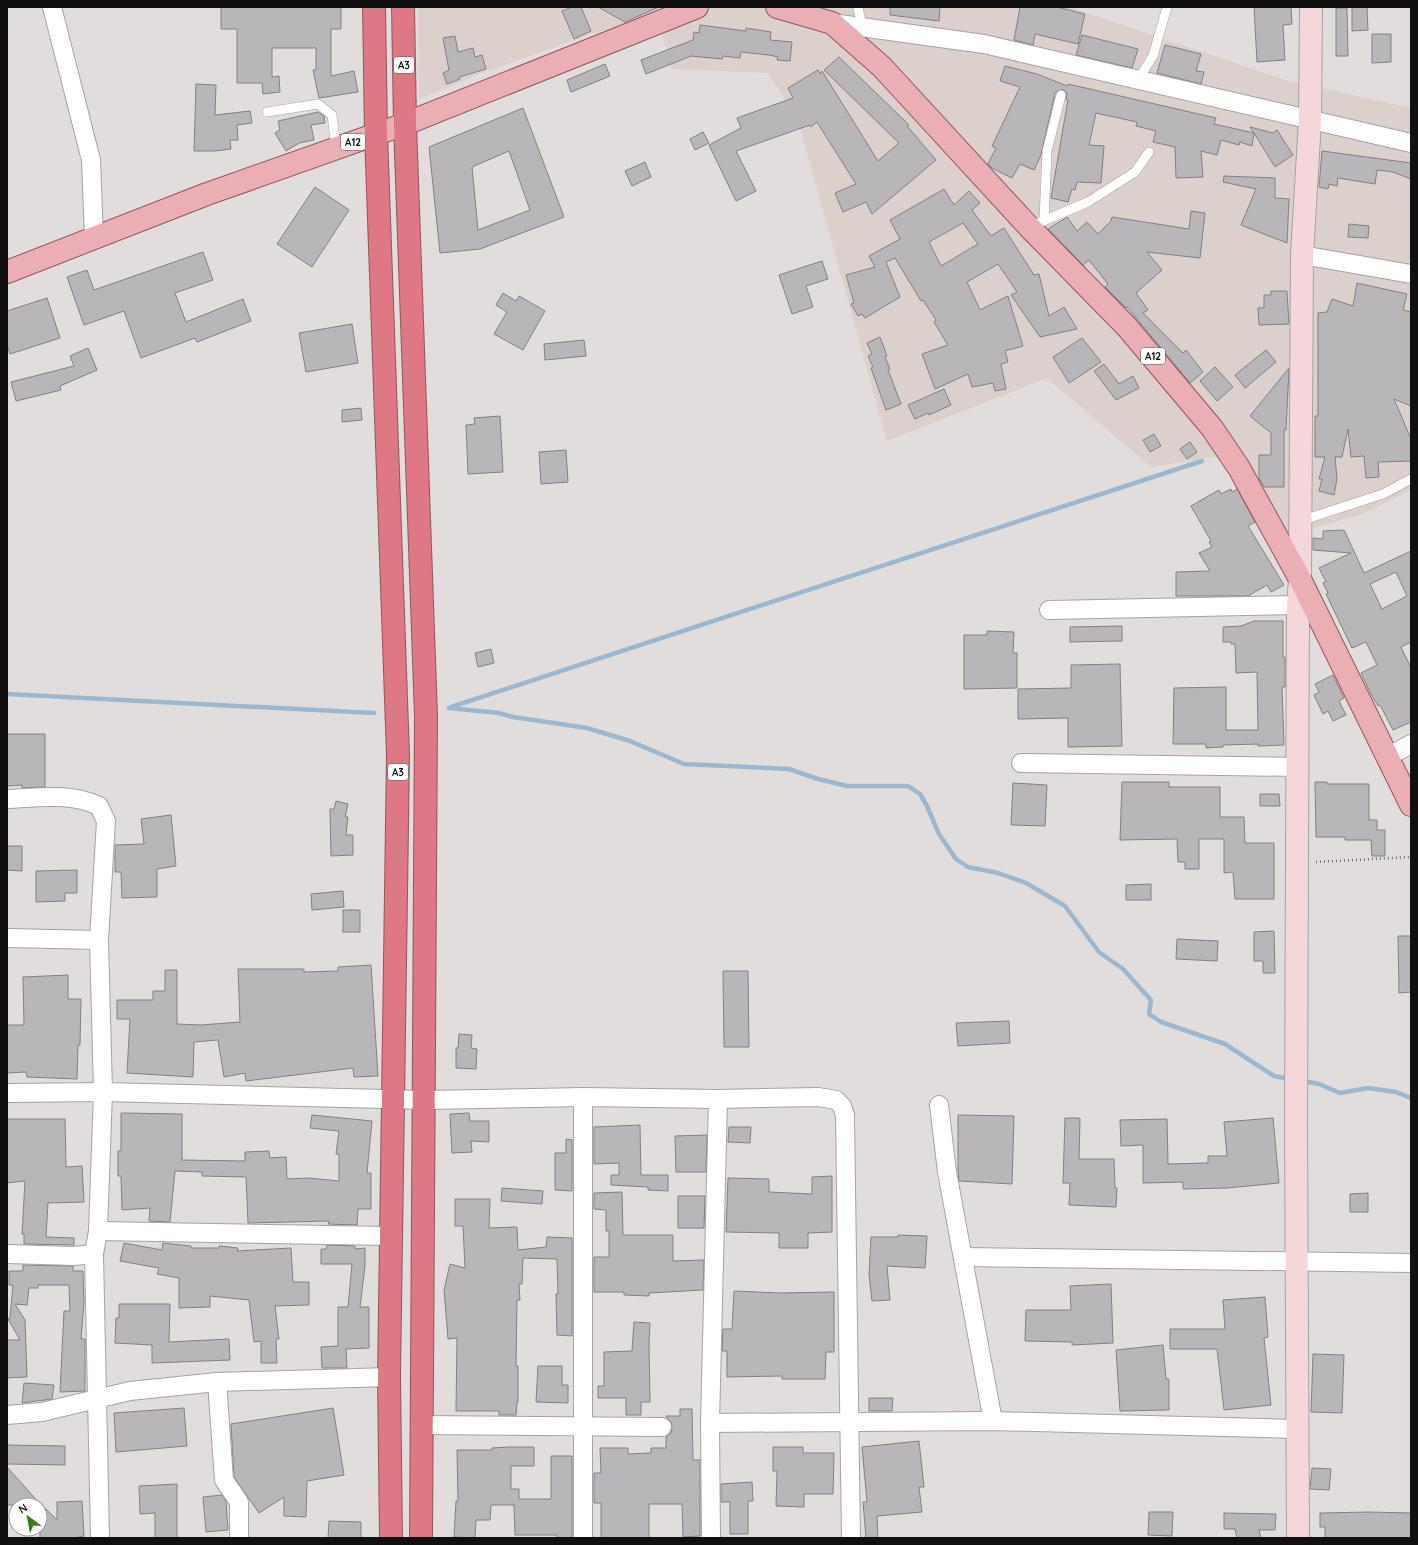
<svg xmlns="http://www.w3.org/2000/svg" width="1418" height="1545" font-family="Quicksand,sans-serif">
<style>
.built{fill:#dbd0cb}
.lines{fill:none;stroke-linecap:round;stroke-linejoin:round}
.stream{stroke:#9cb8d0;stroke-width:4.5}
.building{fill:#b8b6b9;stroke:#828083;fill-rule:evenodd}
.lane-casing{stroke:#a6a3a1;stroke-width:10}
.street-casing{stroke:#a6a3a1;stroke-width:20}
.secondary-casing{stroke:#a6a3a1;stroke-width:24}
.primary-casing{stroke:#96545b;stroke-width:24}
.highway-casing{stroke:#96545b;stroke-width:24}
.path{stroke:#716f6e;stroke-width:2.5;stroke-dasharray:1 3;stroke-linecap:butt}
.lane{stroke:#fff;stroke-width:9}
.street{stroke:#fff;stroke-width:18}
.secondary{stroke:#f5d6da;stroke-width:22}
.primary{stroke:#ebaeb5;stroke-width:22}
.highway{stroke:#de7884;stroke-width:22}
.labels{text-anchor:middle;stroke-width:3;stroke-linejoin:round;paint-order:stroke}
.shield{fill:#fff;stroke:#585858;stroke-width:1}
.shield-label{font-size:10px;font-weight:bold;fill:#111010}
</style>
<rect width="100%" height="100%" fill="#e1dddc"/>
<path class="built" d="M418,7H1069L1289,81L1411,108V490L1363,514L1285,536L1226,455L1151,467L1047,378L887,441L797,117L768,73L672,69L657,17L591,34L485,72L419,99Z"/>
<g class="lines">
<g class="stream">
<path d="M7,694L374,713"/>
<path d="M451,707L1202,461"/>
<path d="M449,708L499,713L513,717L587,728L630,741L684,764L789,769L818,779L847,786H908L920,794L927,806L939,834L956,859L968,867L998,873L1026,883L1065,906L1099,952L1123,969L1151,1000L1149,1014L1161,1022L1225,1044L1274,1076L1290,1079"/>
<path d="M1303,1081L1319,1084L1340,1093L1368,1088L1396,1092L1411,1098"/>
</g>
</g>
<g class="building">
<path d="M221,7H341V29H331V76L354,71L358,92L319,98L313,70H316V48H272V77L279,76L280,92L263,94L262,83H237V29H221Z"/>
<path d="M572,7H581L591,31L574,39L562,11Z"/>
<path d="M598,7H659L625,22Z"/>
<path d="M890,7H940L939,21L890,15Z"/>
<path d="M1020,7H1057L1085,14L1078,44L1035,34L1033,45L1014,40Z"/>
<path d="M1254,7H1291L1292,24L1283,25L1285,60L1257,62Z"/>
<path d="M1352,7H1367L1368,30L1352,31Z"/>
<path d="M1336,8H1347L1348,56H1336Z"/>
<path d="M700,25L746,31V28L771,32L770,40L792,42L790,61L777,60L778,57L769,55L741,52L740,58L723,56L722,59L691,56L646,74L641,60L693,40L694,32L699,33Z"/>
<path d="M1372,34H1391V62L1372,63Z"/>
<path d="M1082,35L1138,49L1132,68L1076,55Z"/>
<path d="M455,36L458,52L473,48L475,57L482,55L486,69L459,77L460,79L447,84L443,73L449,70L443,38Z"/>
<path d="M1165,45L1201,54L1196,71L1204,72L1201,84L1157,73Z"/>
<path d="M839,57L909,125L907,126L936,160L872,214L866,202L843,212L835,193L856,184L817,122L811,127L810,125L736,151L756,191L736,201L709,145L741,128L737,118L793,98L788,88L818,70L820,74L822,71L878,161L899,143L824,70Z"/>
<path d="M605,64L610,76L571,92L567,80Z"/>
<path d="M1005,66L1037,74L1067,86L1068,84L1216,118L1214,124L1254,133L1250,127L1273,133L1277,130L1293,155L1275,167L1254,133L1252,146L1240,142L1239,145L1221,140L1217,155L1201,151L1203,177L1176,178L1175,147L1153,142L1156,131L1136,126L1137,122L1096,113L1089,145L1104,146L1101,183L1077,182L1075,190L1072,189L1068,202L1051,198L1068,100L1066,99L1067,93L1062,89L1055,93L1041,155L1034,170L1020,164L1012,178L992,168L988,164L996,148L992,146L1020,87L1000,81Z"/>
<path d="M196,84L216,85L215,115L250,111L252,123L237,125L238,140H230L231,149L215,151H194Z"/>
<path d="M523,108L564,217L480,249L440,253L429,147ZM509,151L530,210L478,230L472,167Z"/>
<path d="M318,112L324,116L325,123L311,125L314,140L299,143L286,151L275,133L280,130L278,121Z"/>
<path d="M703,132L709,143L695,150L690,139Z"/>
<path d="M1322,151L1411,163V179L1393,172L1377,170L1375,184L1338,178L1337,186L1329,184L1328,189L1319,187Z"/>
<path d="M645,162L651,177L632,186L625,171Z"/>
<path d="M1224,176L1275,178V198L1289,199L1287,243L1241,225L1256,189L1223,182Z"/>
<path d="M315,187L349,210L312,267L277,244Z"/>
<path d="M944,189L954,205L969,191L980,203L972,210L991,236L1004,228L1034,275L1039,274L1049,316L1064,307L1077,329L1040,337L1011,295L1017,292L998,264L967,282L980,310L1008,296L1023,346L1005,351L1008,362L1001,364L1006,389L995,391L993,383L972,387L968,374L935,389L922,354L948,345L934,322L936,320L923,300L921,301L895,258L886,262L900,297L865,318L862,314L858,316L851,304L854,303L846,275L875,267L869,256L900,239L890,220ZM963,223L978,244L941,266L929,242Z"/>
<path d="M1191,211L1205,213L1200,258L1147,252L1162,270L1136,293L1148,310L1143,313L1183,353L1186,350L1203,372L1190,383L1127,307L1126,308L1105,287L1108,284L1089,260L1083,265L1048,229L1067,217L1077,231L1087,222L1098,234L1111,221L1112,217L1189,229Z"/>
<path d="M1349,224L1369,226L1368,238L1348,237Z"/>
<path d="M203,252L213,280L175,293L186,322L243,299L251,321L197,342L195,338L141,358L124,311L84,325L67,277L87,270L94,290Z"/>
<path d="M822,261L828,279L806,286L813,307L792,314L779,275Z"/>
<path d="M1357,283L1407,294L1403,310L1411,312V406L1394,399L1411,439V461L1378,462L1379,477L1366,478L1364,456L1351,457L1348,429L1342,457H1335L1337,479L1334,495L1319,491L1322,479H1319L1325,457H1315V416H1318V313L1327,312L1332,299L1353,306Z"/>
<path d="M1271,291H1287L1289,324L1259,325L1258,308H1264V295H1271Z"/>
<path d="M503,293L516,301L519,296L545,311L523,350L494,334L507,312L496,305Z"/>
<path d="M47,298L60,338L10,354L7,345V311Z"/>
<path d="M352,324L358,363L306,372L299,333Z"/>
<path d="M880,337L887,356L885,357L890,369L888,370L901,404L886,410L871,368L873,367L868,356L872,354L867,343Z"/>
<path d="M1082,338L1101,362L1069,383L1053,357Z"/>
<path d="M584,340L586,356L545,360L544,344Z"/>
<path d="M88,348L97,370L60,386L61,390L16,401L11,382L74,366L70,356Z"/>
<path d="M1266,350L1276,362L1245,388L1235,375Z"/>
<path d="M1104,364L1119,384L1133,376L1139,388L1116,400L1094,371Z"/>
<path d="M1215,367L1233,387L1217,401L1200,381Z"/>
<path d="M1289,368L1286,430H1284V487H1264L1259,478V455H1271V433L1250,416Z"/>
<path d="M944,389L951,405L929,415L928,413L915,419L908,405Z"/>
<path d="M361,408L362,420L342,422V410Z"/>
<path d="M500,416L503,472L468,474L466,425L475,424L474,418Z"/>
<path d="M1154,434L1161,446L1150,452L1143,440Z"/>
<path d="M1190,442L1197,452L1187,459L1180,449Z"/>
<path d="M566,450L568,482L541,484L539,452Z"/>
<path d="M1231,489L1232,492L1237,489L1255,522L1248,526L1284,585L1271,592L1267,585L1248,596H1176V572L1210,571L1199,553L1212,547L1209,542L1211,541L1191,506L1219,490L1221,494Z"/>
<path d="M1344,530L1364,573L1411,551V642L1401,647L1411,668V722L1393,730L1380,705L1378,706L1372,696L1361,673L1377,665L1366,642L1352,648L1326,594L1328,593L1323,583L1326,582L1319,568L1351,553L1313,550V538L1323,539V531ZM1396,572L1407,596L1382,609L1370,584Z"/>
<path d="M1254,621H1283V657H1285V687H1282L1284,745L1258,746V744L1223,745V747L1206,748V744H1173L1174,688L1226,687V730H1258L1257,672L1236,673L1235,644H1231V642H1223V627L1241,626Z"/>
<path d="M1122,626V641L1070,642V627Z"/>
<path d="M987,631L1014,632L1013,653H1017V688L964,689V635H987Z"/>
<path d="M491,649L494,663L478,667L475,653Z"/>
<path d="M1120,664L1122,746L1068,747V718L1018,719V689L1071,688V665Z"/>
<path d="M1333,675L1344,698L1339,701L1346,715L1333,721L1328,711L1323,714L1314,695L1319,692L1315,684Z"/>
<path d="M7,734H45V787L22,788V785L7,786Z"/>
<path d="M1122,782H1169V787H1220V817H1244L1245,843H1274V899H1235L1233,872L1224,873V839H1199V869H1185V862H1178L1177,839L1120,840Z"/>
<path d="M1315,782H1327V784H1369V820H1377V830H1385V856H1372L1371,840H1345V837H1316Z"/>
<path d="M1013,783L1047,785L1045,826L1011,825Z"/>
<path d="M1260,794H1279L1280,806H1260Z"/>
<path d="M336,801L348,804L345,817H348L346,835H353V855L331,856L330,809H334Z"/>
<path d="M171,815L176,866L157,869V897L122,898L121,872H115V845L144,844L141,819Z"/>
<path d="M7,846H22V871L7,870Z"/>
<path d="M77,870V893H65V901L36,902V871Z"/>
<path d="M1151,884V900H1126V885Z"/>
<path d="M343,891L344,907L312,910L311,894Z"/>
<rect x="343" y="910" width="17" height="22"/>
<path d="M1274,931L1275,973H1263V961H1254V932Z"/>
<path d="M1398,936H1411V992L1399,993Z"/>
<path d="M1177,939L1218,941L1217,961L1176,959Z"/>
<path d="M371,965L378,1076L354,1077L353,1068L246,1081L245,1073L224,1077L218,1040L194,1042L193,1077L127,1073L130,1019H117V1000H153V991H165V970H177V1024L201,1025L240,1022L238,969H304V972L338,971V967Z"/>
<path d="M723,971H748L749,1047H724Z"/>
<path d="M68,975V999H81L80,1045H78L77,1079L27,1077L26,1072L7,1073V1025H24L23,977Z"/>
<path d="M1009,1021L1010,1043L958,1046L956,1023Z"/>
<path d="M459,1034L472,1035L471,1048L477,1049L476,1069L456,1068V1048H458Z"/>
<path d="M121,1113L182,1114V1160L245,1161V1152L269,1151L270,1158L286,1157L287,1179L309,1178L339,1181V1154H336L339,1131L310,1128L312,1115L372,1121L367,1173H371V1209H358L357,1225L328,1224L329,1221L248,1223L246,1177L202,1176V1172L175,1171L170,1222L149,1221L150,1208L122,1210L121,1176H118V1151H121Z"/>
<path d="M469,1113L470,1121H489V1142L471,1141L472,1152L452,1153L450,1114Z"/>
<path d="M958,1115L1014,1116L1012,1184L959,1181L958,1171Z"/>
<path d="M1065,1118H1080L1079,1159H1114L1115,1188H1117L1116,1207L1069,1205L1070,1183H1063Z"/>
<path d="M1273,1118L1279,1183L1227,1188L1183,1189V1182L1143,1183V1145L1121,1146L1120,1120L1167,1119L1168,1164L1208,1163V1156H1227L1224,1122Z"/>
<path d="M7,1119H65L66,1167L82,1166L84,1202L48,1203L46,1237L74,1238V1245L24,1244V1234H22L25,1181L7,1183Z"/>
<path d="M640,1125L641,1175H668V1191L648,1190V1187L611,1185V1175H619V1163L594,1164V1127Z"/>
<path d="M729,1127H751L750,1143L728,1142Z"/>
<path d="M707,1135L706,1172H676L675,1136Z"/>
<path d="M566,1139L572,1140V1191L555,1190V1153H566Z"/>
<path d="M832,1176V1232L808,1233V1248H779V1233L726,1232L728,1178L769,1179V1192L812,1194V1177Z"/>
<path d="M502,1188L543,1191L542,1204L501,1201Z"/>
<path d="M622,1192L623,1235H673V1261L704,1260L703,1290L649,1293V1296L624,1295V1292H594V1257H609V1231H606V1210L594,1209V1193Z"/>
<path d="M1368,1193V1212H1350V1194Z"/>
<path d="M678,1196H705L704,1228H678Z"/>
<path d="M455,1199H490L489,1228L517,1227L518,1250L546,1247L547,1237L572,1238V1336L557,1335L556,1294H558L557,1259L523,1258L522,1284H519L520,1300H517L516,1366H518V1402H517L516,1415H499V1411H456L457,1338L448,1339L444,1290L450,1264L465,1268L463,1226H455Z"/>
<path d="M898,1235L927,1236L925,1268L887,1266L890,1300L872,1301L869,1275L871,1237H898Z"/>
<path d="M124,1243L162,1250L163,1243L191,1246V1248H219V1246L238,1248L237,1251L291,1248L293,1282H309V1305L275,1306L279,1339H276L277,1363H261V1341L254,1342L249,1300L210,1296V1307L179,1308V1278L157,1274L159,1268L120,1261Z"/>
<path d="M327,1245L355,1246V1249L365,1248V1266L360,1307H369V1348L346,1349L347,1368H322L321,1347L338,1346V1307H348L352,1264H321V1249H326Z"/>
<path d="M23,1265L73,1266V1271H83L84,1303L81,1339H85V1391L60,1392L64,1311H70L69,1285H38V1288H29L27,1305L15,1304L25,1320L27,1377L7,1378V1340H20L8,1319L10,1318L13,1285H9V1271H23Z"/>
<path d="M1111,1284L1113,1343L1072,1345V1342L1025,1341L1026,1310H1071L1070,1286Z"/>
<path d="M734,1291L780,1293L834,1292V1352H826L825,1379H782V1376L727,1377V1351H722L723,1329H732Z"/>
<path d="M1265,1297L1268,1337L1264,1338L1271,1405L1224,1410L1217,1349H1170V1329H1225L1223,1300Z"/>
<path d="M119,1304H170L169,1342L229,1339L230,1360L152,1363V1345L115,1343L116,1318H119Z"/>
<path d="M634,1322L650,1323L649,1345L650,1402H641V1415H626V1398H598V1386H604V1352L632,1351Z"/>
<path d="M1163,1345L1166,1379H1169V1410L1120,1411L1116,1350Z"/>
<path d="M1313,1354L1344,1355L1342,1413L1311,1412Z"/>
<path d="M538,1366H562V1385H568V1403L536,1402Z"/>
<path d="M24,1383L54,1385L52,1399L22,1403Z"/>
<path d="M869,1398H893L892,1411H869Z"/>
<path d="M184,1408L187,1446L116,1452L114,1413Z"/>
<path d="M333,1408L344,1475L307,1481L306,1517L284,1516V1497L259,1513L234,1477L231,1424Z"/>
<path d="M680,1409H692L693,1460H700V1536L683,1537L682,1504H649V1538H601V1503H594V1473H601L600,1448H628V1454L651,1453V1448H666V1437L671,1433L672,1427L671,1422L666,1416H680Z"/>
<path d="M919,1441L924,1487H919L922,1512L877,1516L878,1538H866L863,1502H867L862,1447Z"/>
<path d="M7,1445L65,1446V1465L7,1464Z"/>
<path d="M508,1447H534V1466H511V1489H519V1499H551V1456H572V1538H557V1535H515L514,1505H491L490,1520H476L475,1538L454,1537L456,1501H458L457,1450H492V1448Z"/>
<path d="M773,1447H803V1453H834L833,1494H804V1507L776,1506L777,1471H773Z"/>
<path d="M7,1467L40,1504V1503L57,1520V1502L82,1501L84,1536L74,1538H40V1505H7Z"/>
<path d="M1312,1468L1331,1469L1329,1490L1310,1489Z"/>
<path d="M752,1482L753,1501H748V1534H730V1502H721V1484Z"/>
<path d="M177,1484V1538H155V1513L140,1514L139,1486Z"/>
<path d="M222,1495L226,1501L228,1530L206,1532L203,1497Z"/>
<path d="M1149,1512H1173L1172,1536L1148,1535Z"/>
<path d="M1369,1512L1411,1513V1538H1325V1527H1320V1513Z"/>
<path d="M1224,1513L1276,1514L1275,1530H1259L1261,1538H1237L1235,1529H1224Z"/>
<path d="M329,1521L361,1522V1538H328Z"/>
</g>
<g class="lines">
<g class="lane-casing">
<g id="lane">
<path d="M858,7L862,27"/>
<path d="M1138,80L1153,56L1167,7"/>
<path d="M267,112L318,104L332,115L336,148"/>
<path d="M1044,220L1047,151L1061,95"/>
<path d="M1029,227L1088,202L1135,172L1149,152"/>
<path d="M1300,521L1383,494L1411,479"/>
</g>
</g>
<g class="street-casing">
<g id="street">
<path d="M52,7L91,160L94,239"/>
<path d="M832,23L984,44L1411,143"/>
<path d="M1302,255L1411,274"/>
<path d="M1049,610L1298,605"/>
<path d="M1387,757L1411,744"/>
<path d="M1021,763L1298,767"/>
<path d="M7,799C38,798 71,792 99,806L106,821L99,940L103,1092L98,1231L94,1254L100,1538"/>
<path d="M7,938L99,940"/>
<path d="M7,1093L103,1092L424,1100L583,1097L718,1099L818,1097L836,1100L842,1106L845,1115L851,1538"/>
<path d="M939,1105L947,1172L993,1421"/>
<path d="M98,1231L391,1236"/>
<path d="M7,1254L74,1256L94,1254"/>
<path d="M963,1257L1411,1263"/>
<path d="M217,1382L224,1480L239,1502V1538"/>
<path d="M7,1415L42,1412L130,1391L217,1382L389,1377"/>
<path d="M710,1423L993,1421L1297,1429"/>
<path d="M421,1425L662,1427"/>
<path d="M583,1538V1097"/>
<path d="M711,1538L710,1423L718,1099"/>
</g>
</g>
<g class="secondary-casing">
<path id="secondary" d="M1298,1538L1296,1124L1298,605L1300,579L1302,255L1310,120L1311,7"/>
</g>
<g class="primary-casing">
<g id="primary">
<path d="M777,7L832,23L882,67L1029,227L1127,327L1212,428L1239,468L1300,579L1411,805"/>
<path d="M7,272L207,194L405,124L697,7"/>
</g>
</g>
<g class="highway-casing">
<g id="highway">
<path d="M374,7L376,134L398,755L389,1377L391,1538"/>
<path d="M403,7L405,124L426,716L421,1538"/>
</g>
</g>
<path class="path" d="M1316,862L1411,857"/>
<use href="#lane" class="lane"/>
<use href="#street" class="street"/>
<use href="#secondary" class="secondary"/>
<use href="#primary" class="primary"/>
<use href="#highway" class="highway"/>
</g>
<g class="labels">
<g class="shield">
<rect x="394" y="57" width="20" height="16" rx="3"/>
<rect x="341" y="134" width="24" height="16" rx="3"/>
<rect x="1141" y="348" width="24" height="16" rx="3"/>
<rect x="388" y="764" width="20" height="16" rx="3"/>
</g>
<g class="shield-label">
<text x="404" y="69">A3</text>
<text x="353" y="146">A12</text>
<text x="1153" y="360">A12</text>
<text x="398" y="776">A3</text>
</g>
</g>
<rect width="1418" height="1545" fill="none" stroke="#111010" stroke-width="16"/>
<g transform="translate(28 1517) rotate(328)"><circle r="19" fill="#ffffff" stroke="#a09f9f"/>
<path d="M0-3L7 15L0 10L-7 15Z" fill="#3e7c1a"/>
<text y="-6" font-size="11" font-weight="bold" text-anchor="middle" fill="#111010">N</text>
</g>
</svg>
